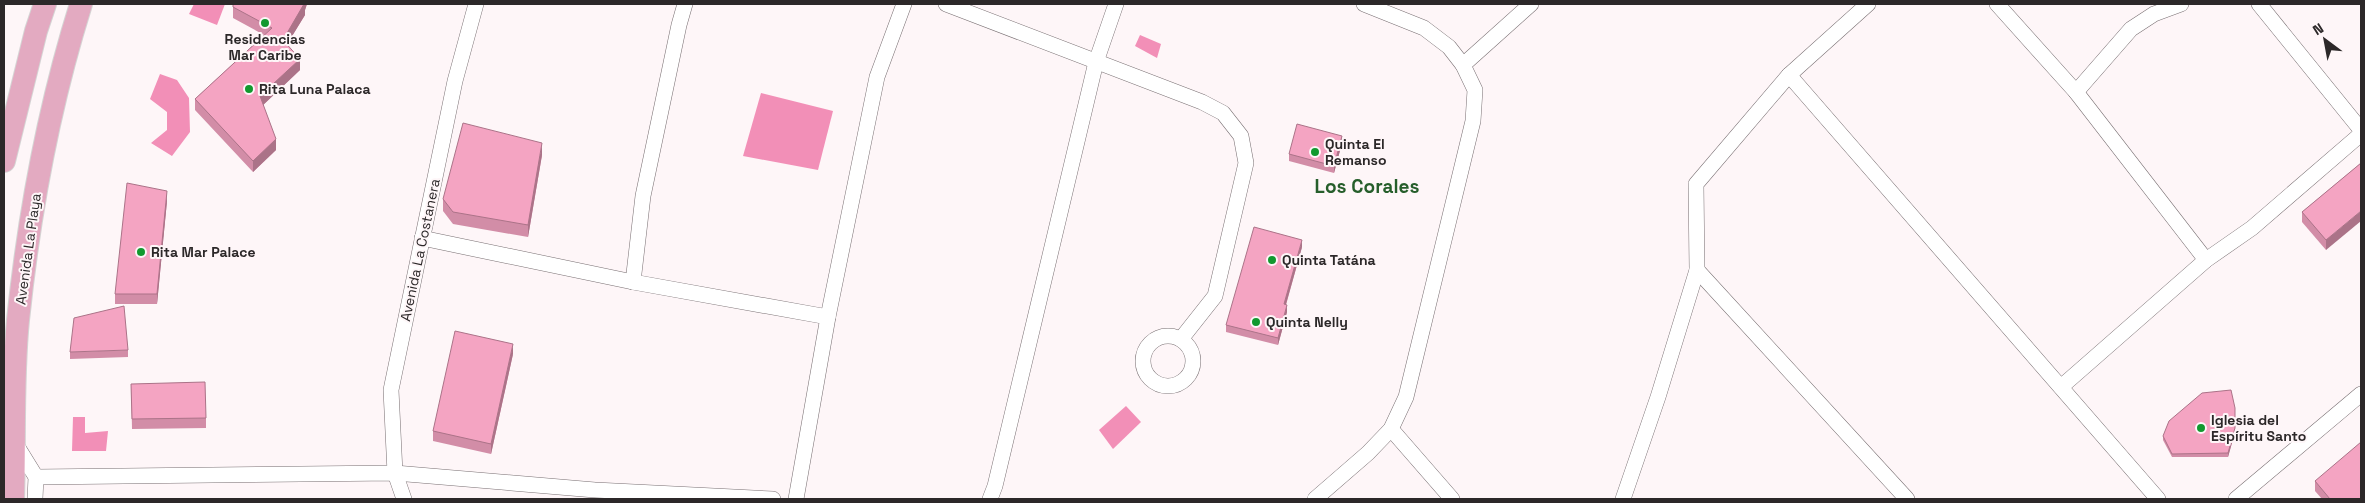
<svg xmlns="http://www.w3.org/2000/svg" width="2365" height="503" font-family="'Space Grotesk',sans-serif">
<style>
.water{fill:#f28fb7}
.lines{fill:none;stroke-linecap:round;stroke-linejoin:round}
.minor-casing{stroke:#797073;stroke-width:16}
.primary-casing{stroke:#d5d4d4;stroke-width:24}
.minor{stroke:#fff;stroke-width:15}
.primary{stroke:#e3aac1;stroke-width:22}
.wall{fill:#d28da7}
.shaded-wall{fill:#ab7388}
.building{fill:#f4a4c2;stroke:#ab7388}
.poi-dot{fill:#12992f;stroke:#fef6f8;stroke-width:2}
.labels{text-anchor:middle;stroke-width:4;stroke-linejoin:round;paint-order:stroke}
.poi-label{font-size:14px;font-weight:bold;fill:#2c2829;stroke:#fef6f8;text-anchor:start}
.street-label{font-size:14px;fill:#2c2829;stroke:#fef6f8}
.district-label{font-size:19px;font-weight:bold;fill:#265e2b;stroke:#fef6f8}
</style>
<rect width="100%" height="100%" fill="#fef6f8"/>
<g class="water">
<path d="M194,4H225L217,25L189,14Z"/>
<path d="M1140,35L1161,44L1157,58L1135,46Z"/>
<path d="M160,74L177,80L189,98L190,132L172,156L151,143L167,130V112L150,99Z"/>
<path d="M761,93L833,111L818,170L743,156Z"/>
<path d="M1126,406L1141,422L1113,449L1099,430Z"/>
<path d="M73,417H85V433L108,431L106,451H72Z"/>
</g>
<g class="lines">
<g class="minor-casing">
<g id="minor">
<path d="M946,4L1202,102L1223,113L1241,136L1246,163L1215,296L1181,339"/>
<path d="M1997,4L2076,92L2206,260"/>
<path d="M2259,4L2361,130"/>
<path d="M1463,65L1531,4"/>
<path d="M1789,75L2158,499"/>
<path d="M2076,92L2131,29L2154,14L2181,4"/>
<path d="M422,238L633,282L828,317"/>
<path d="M1697,270L1907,499"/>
<path d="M633,282L643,196L679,25L685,4"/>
<circle cx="1168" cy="361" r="25"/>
<path d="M2061,387L2206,260L2252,228L2361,134"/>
<path d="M1391,429L1452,499"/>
<path d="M15,443L36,477L35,499"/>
<path d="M36,477L395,473L595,490L773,499"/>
<path d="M404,499L395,473L391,390L455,81L476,4"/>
<path d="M796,499L828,317L877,77L904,4"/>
<path d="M990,499L995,486L1096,62L1116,4"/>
<path d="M1315,499L1368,453L1391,429L1406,397L1473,121L1475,90L1463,65L1449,47L1424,28L1364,4"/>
<path d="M1623,499L1658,397L1697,270L1696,184L1789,75L1868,4"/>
<path d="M2236,499L2361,394"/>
</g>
</g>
<g class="primary-casing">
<g id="primary">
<path d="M4,161L36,31L45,4"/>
<path d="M13,499C15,440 12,380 18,320C29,214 49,106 81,4"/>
</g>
</g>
<use href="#minor" class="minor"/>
<use href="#primary" class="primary"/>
</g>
<g class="wall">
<path d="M233,4H307L305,10V15L287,44L300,70L263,105L276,150L253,172L195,110V99L264,35L233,18Z"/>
<path d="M1342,143L1334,173L1289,161V154Z"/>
<path d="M542,155L528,237L453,224L443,211V199Z"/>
<path d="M2361,163L2326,250L2302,222V212Z"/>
<path d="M167,201L157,304H115V294Z"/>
<path d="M1302,247L1286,305L1287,312L1278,345L1226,332V325Z"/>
<path d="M128,350V357L70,359V352Z"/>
<path d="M513,354L491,454L433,441V431Z"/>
<path d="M131,384L206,418V428L132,429Z"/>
<path d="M2235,432L2228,457H2172L2163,440V436Z"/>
<path d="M2315,481L2361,499H2322L2315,491Z"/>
</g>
<g class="shaded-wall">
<path d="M303,4H307L305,10V15L283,51V40Z"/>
<path d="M300,59V70L260,108V96Z"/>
<path d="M1342,136V143L1334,173V166Z"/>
<path d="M276,139V150L253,172V161Z"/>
<path d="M542,143V155L528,237V225Z"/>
<path d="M167,191V201L157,304V294Z"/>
<path d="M2361,211V221L2326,250V240Z"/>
<path d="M1302,240V247L1284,311V304Z"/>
<path d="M1287,305V312L1278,345V338Z"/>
<path d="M513,344V354L491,454V444Z"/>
<path d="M2235,428V432L2228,457V453Z"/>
</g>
<g class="building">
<path d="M233,4H304L283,40L300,59L260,96L276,139L253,161L195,99L272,28L233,7Z"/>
<path d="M463,123L542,143L528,225L453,212L443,199Z"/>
<path d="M1297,124L1342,136L1334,166L1289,154Z"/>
<path d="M2361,163V211L2326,240L2302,212Z"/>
<path d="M127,183L167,191L157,294H115Z"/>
<path d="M1254,227L1302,240L1284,304L1287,305L1278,338L1226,325Z"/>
<path d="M124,306L128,350L70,352L74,318Z"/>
<path d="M455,331L513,344L491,444L433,431Z"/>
<path d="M205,382L206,418L132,419L131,384Z"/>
<path d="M2231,390L2235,408V428L2228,453L2172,454L2163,436L2169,421L2202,393Z"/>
<path d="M2361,442V499H2330L2315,481Z"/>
</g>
<g class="poi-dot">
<circle cx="265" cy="23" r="5"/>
<circle cx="249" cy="89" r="5"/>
<circle cx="1315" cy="152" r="5"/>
<circle cx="141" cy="252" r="5"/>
<circle cx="1272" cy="260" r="5"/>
<circle cx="1256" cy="322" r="5"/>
<circle cx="2201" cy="428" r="5"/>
</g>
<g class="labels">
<g class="poi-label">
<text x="265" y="44" text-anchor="middle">Residencias<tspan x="265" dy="16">Mar Caribe</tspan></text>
<text x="259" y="94">Rita Luna Palaca</text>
<text x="1325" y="149">Quinta El<tspan x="1325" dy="16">Remanso</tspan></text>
<text x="151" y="257">Rita Mar Palace</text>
<text x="1282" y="265">Quinta Tatána</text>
<text x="1266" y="327">Quinta Nelly</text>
<text x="2211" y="425">Iglesia del<tspan x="2211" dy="16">Espíritu Santo</tspan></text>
</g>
<g class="street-label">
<text transform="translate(28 249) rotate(-82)" y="5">Avenida La Playa</text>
<text transform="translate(420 250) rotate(-78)" y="5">Avenida La Costanera</text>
</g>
<g class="district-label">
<text x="1367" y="193">Los Corales</text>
</g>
</g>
<rect width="2365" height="503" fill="none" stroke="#2c2829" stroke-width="10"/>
<g transform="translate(2325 40) rotate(328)" stroke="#fef6f8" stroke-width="4" paint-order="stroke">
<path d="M0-4L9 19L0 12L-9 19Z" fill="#2c2829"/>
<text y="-8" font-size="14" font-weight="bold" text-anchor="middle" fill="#2c2829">N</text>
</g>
</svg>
